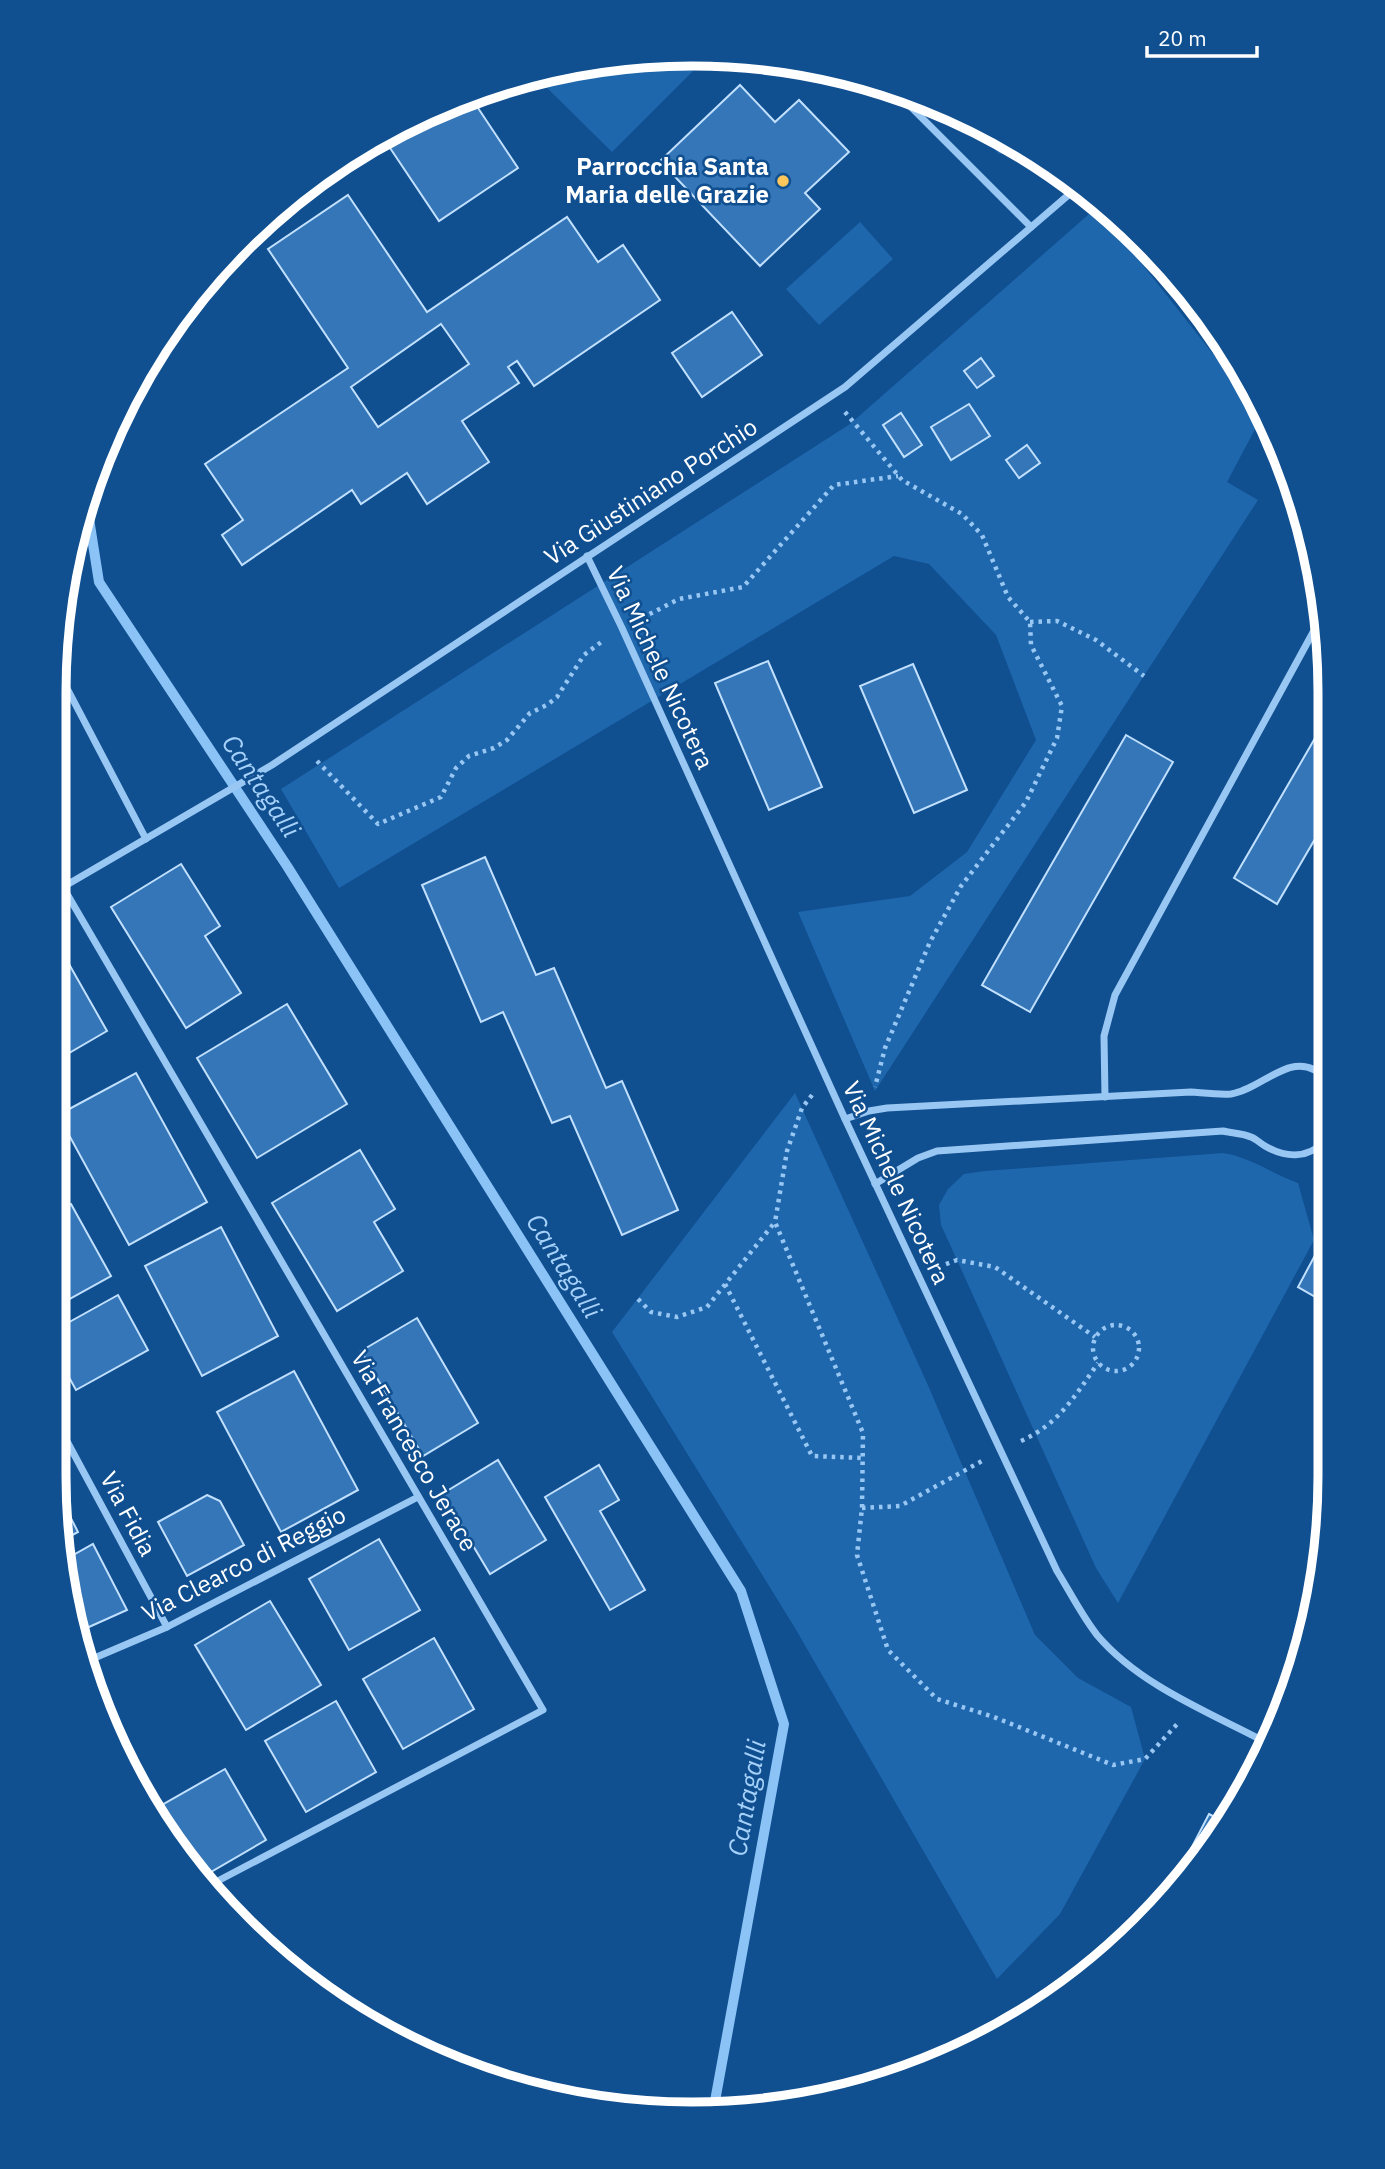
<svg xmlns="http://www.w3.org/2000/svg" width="1385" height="2169" font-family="'IBM Plex Sans',sans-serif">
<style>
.green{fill:#1e67ad}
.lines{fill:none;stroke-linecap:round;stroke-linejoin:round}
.stream{stroke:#8bc3f7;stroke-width:10}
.building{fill:#3476b7;stroke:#c1e0fe;stroke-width:2;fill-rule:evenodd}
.path{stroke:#99c7f3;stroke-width:4.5;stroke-dasharray:3.5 5;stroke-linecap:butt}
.service{stroke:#99c7f3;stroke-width:5}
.minor{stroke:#99c7f3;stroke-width:7}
.poi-dot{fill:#ffc65b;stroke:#104f90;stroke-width:2.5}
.labels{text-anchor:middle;stroke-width:5;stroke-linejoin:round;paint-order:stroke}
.poi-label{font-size:24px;font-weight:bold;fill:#fff;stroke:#104f90;text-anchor:end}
.street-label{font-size:24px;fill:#fff;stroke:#104f90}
.water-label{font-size:26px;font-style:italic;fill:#a5d1fa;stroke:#104f90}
.rim{fill:none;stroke:#fff;stroke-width:9}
</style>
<rect width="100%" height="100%" fill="#104f90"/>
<g class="green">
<path d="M707,57L612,152L536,77L610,60Z"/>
<path d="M960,115L975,120L1027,152L999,154Z"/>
<path d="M1097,207L1262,416L1227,482L1258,500L875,1091L798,912L910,896L967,852L1036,740L996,635L929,564L894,556L339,888L281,789L850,424Z"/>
<path d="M860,222L893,259L819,325L786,289Z"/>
<path d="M795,1093L927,1383L1035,1635L1078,1678L1131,1707L1145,1759L1060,1914L997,1979L795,1628L612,1332Z"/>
<path d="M1223,1153C1250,1157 1273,1174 1298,1183L1314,1240L1118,1603L1096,1568L957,1260L941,1225L939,1205L948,1189L964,1174L985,1171Z"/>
</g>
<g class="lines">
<path class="stream" d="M87,506L99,582L287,866L741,1591L784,1724L713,2112"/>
</g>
<g class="building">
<path d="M740,85L775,122L799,100L849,152L805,193L820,209L760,266L660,161Z"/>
<path d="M470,96L518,168L439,221L382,136Z"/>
<path d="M348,195L427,312L567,217L598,262L623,245L660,300L534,386L517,361L508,367L519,383L462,421L489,462L427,504L407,473L361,504L352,490L242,565L222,535L243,520L205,464L348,368L268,249ZM441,324L469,364L378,427L351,387Z"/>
<path d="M732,312L762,355L702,397L672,353Z"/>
<path d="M981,358L994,376L977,388L964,371Z"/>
<path d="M969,404L990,436L951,460L931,427Z"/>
<path d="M901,413L922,445L904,457L883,425Z"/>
<path d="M1027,445L1040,463L1019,478L1006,460Z"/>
<path d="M768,661L822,787L769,810L715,683Z"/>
<path d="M913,664L967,790L914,813L860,686Z"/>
<path d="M1329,714V815L1277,904L1234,878Z"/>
<path d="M1126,735L1173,762L1030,1012L982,985Z"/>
<path d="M485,857L536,975L554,968L606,1088L622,1081L678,1210L622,1235L570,1116L552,1123L503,1012L481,1022L422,885Z"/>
<path d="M181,864L220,926L205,936L241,993L186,1028L111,907Z"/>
<path d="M61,950L107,1031L57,1060L58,952Z"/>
<path d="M287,1004L347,1104L257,1158L197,1058Z"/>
<path d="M136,1073L207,1202L129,1245L58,1115Z"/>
<path d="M360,1150L395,1209L374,1222L403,1271L337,1311L272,1203Z"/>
<path d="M71,1204L111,1276L55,1307L56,1212Z"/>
<path d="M221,1227L278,1336L202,1376L145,1266Z"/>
<path d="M1327,1233L1326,1303L1298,1287Z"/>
<path d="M118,1295L148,1350L76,1390L55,1352V1330Z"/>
<path d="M417,1318L478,1423L423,1456L361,1351Z"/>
<path d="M294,1371L358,1490L281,1532L217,1412Z"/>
<path d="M498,1460L546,1540L490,1574L442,1494Z"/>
<path d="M599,1465L619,1500L600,1511L645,1590L610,1610L545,1497Z"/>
<path d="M56,1489L78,1532L65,1539Z"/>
<path d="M207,1495L220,1501L244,1545L187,1576L158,1522Z"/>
<path d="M379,1539L420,1610L349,1650L309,1579Z"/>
<path d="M93,1544L127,1610L80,1631L68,1558Z"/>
<path d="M270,1601L321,1685L246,1730L195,1645Z"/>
<path d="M434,1638L474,1709L403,1749L363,1679Z"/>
<path d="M336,1701L376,1772L306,1812L265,1741Z"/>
<path d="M225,1769L266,1840L204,1876L175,1846L155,1809Z"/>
<path d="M1209,1814L1224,1822L1199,1865L1167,1895Z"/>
</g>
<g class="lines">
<g class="path">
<path d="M845,412L902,480L962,514L982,535L1008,597L1030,622L1031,645L1062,706L1057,738L1026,802L961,886L930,942L885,1048L875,1087"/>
<path d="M642,618L679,599L743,587L834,485L898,476"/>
<path d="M1030,622L1057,621L1096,640L1144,676"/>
<path d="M317,761L378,824L441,797L456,768L469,756L494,748L507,740L530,713L547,705L557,697L584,655L604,640"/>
<path d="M812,1095L802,1108L787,1151L775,1222L863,1433L862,1508L857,1555L888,1650L937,1699L994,1717L1113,1765L1145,1759L1180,1721"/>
<path d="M938,1267L957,1260L995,1267L1095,1337"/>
<path d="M725,1284L812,1456L863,1458"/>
<path d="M638,1299L651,1312L677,1317L707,1307L775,1222"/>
<circle cx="1116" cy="1348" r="23"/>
<path d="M1021,1441C1059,1424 1075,1396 1098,1363"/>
<path d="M862,1508L900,1506L982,1461"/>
</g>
<path class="service" d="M1321,1073L1327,1069"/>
<g class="minor">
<path d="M894,90L1031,227"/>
<path d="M587,556L622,628L845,1119L1057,1571C1070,1592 1082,1616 1097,1635C1140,1686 1211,1713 1269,1744"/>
<path d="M59,673L146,839"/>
<path d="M63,887L543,1710L212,1884"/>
<path d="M58,890L272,765L845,387L1080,185"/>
<path d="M1105,1097L1104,1036L1115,995L1323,614"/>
<path d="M845,1119L869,1111L887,1108L1191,1092C1204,1093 1219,1095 1231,1094C1264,1089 1295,1044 1327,1080"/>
<path d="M875,1184L918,1158L937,1151L1223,1131C1231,1133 1242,1133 1251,1137C1256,1139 1260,1143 1265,1146C1287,1159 1309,1158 1327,1140"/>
<path d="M55,1419L167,1627"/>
<path d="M85,1662L167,1627L418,1497"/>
</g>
</g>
<circle class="poi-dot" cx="783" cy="181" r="7"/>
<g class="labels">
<g class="poi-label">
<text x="769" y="175">Parrocchia Santa<tspan x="769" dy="28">Maria delle Grazie</tspan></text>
</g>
<g class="street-label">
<text transform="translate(651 492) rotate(-33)" y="8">Via Giustiniano Porchio</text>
<text transform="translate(660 668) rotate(65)" y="8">Via Michele Nicotera</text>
<text transform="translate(896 1183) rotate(65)" y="8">Via Michele Nicotera</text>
<text transform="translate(414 1451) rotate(60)" y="8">Via Francesco Jerace</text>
<text transform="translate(128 1514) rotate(62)" y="8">Via Fidia</text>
<text transform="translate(244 1564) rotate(-27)" y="8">Via Clearco di Reggio</text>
</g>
<g class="water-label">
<text transform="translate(261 786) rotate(56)" y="9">Cantagalli</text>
<text transform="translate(564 1266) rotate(58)" y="9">Cantagalli</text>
<text transform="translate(747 1798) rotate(-80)" y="9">Cantagalli</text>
</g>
</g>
<path d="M0 0H1385V2169H0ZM692 66H692A626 626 0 0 1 1318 692V1476A626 626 0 0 1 692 2102H692A626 626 0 0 1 66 1476V692A626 626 0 0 1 692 66Z" fill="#104f90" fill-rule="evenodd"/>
<path class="rim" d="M692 66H692A626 626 0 0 1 1318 692V1476A626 626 0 0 1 692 2102H692A626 626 0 0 1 66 1476V692A626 626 0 0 1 692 66Z"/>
<path d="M1147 46v10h110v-10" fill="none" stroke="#ffffff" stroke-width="3.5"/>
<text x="1158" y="46" font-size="21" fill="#ffffff" stroke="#104f90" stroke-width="5" paint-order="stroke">20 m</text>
</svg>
